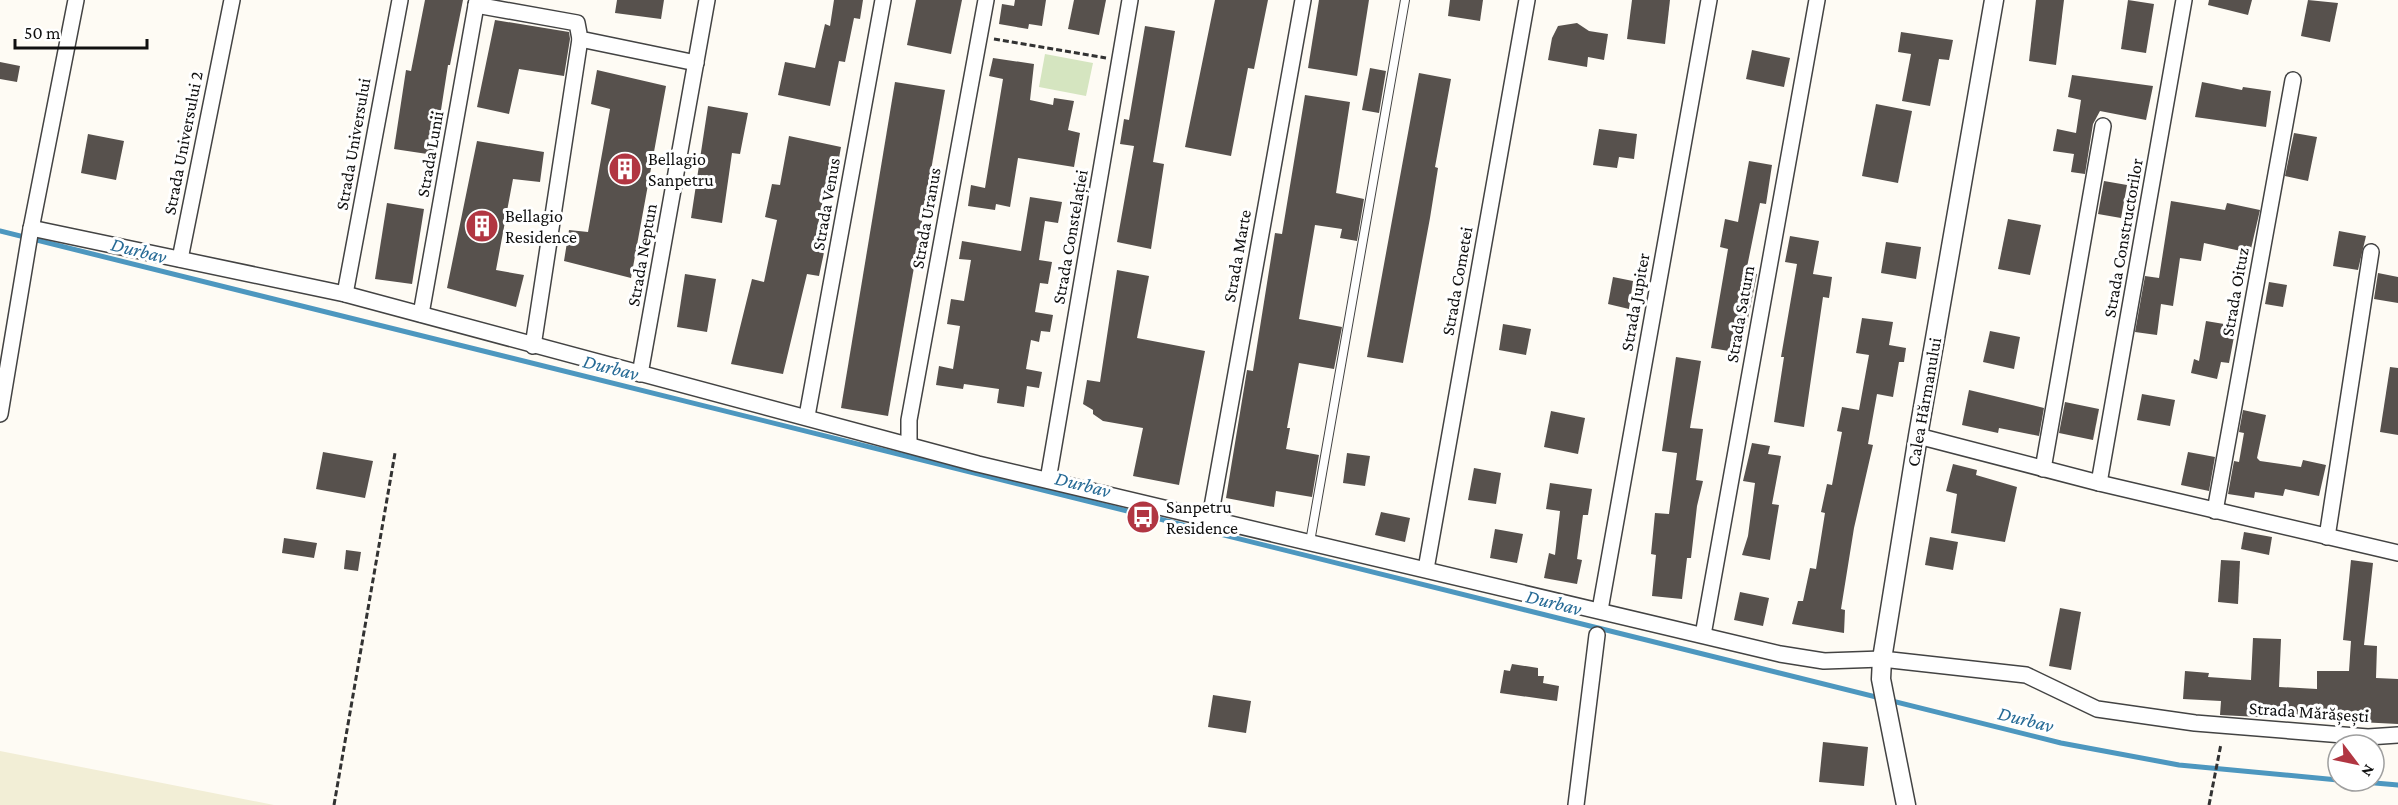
<svg xmlns="http://www.w3.org/2000/svg" width="2398" height="805" font-family="'Crimson Pro',serif">
<style>
.farmland{fill:#f2eed6}
.green{fill:#d5e5c0}
.lines{fill:none;stroke-linecap:round;stroke-linejoin:round}
.stream{stroke:#4d97bf;stroke-width:5}
.building{fill:#57514d}
.service-casing{stroke:#434343;stroke-width:10}
.minor-casing{stroke:#434343;stroke-width:18}
.tertiary-casing{stroke:#434343;stroke-width:21}
.path{stroke:#323232;stroke-width:3;stroke-dasharray:6 3;stroke-linecap:butt}
.service{stroke:#fff;stroke-width:8}
.minor{stroke:#fff;stroke-width:15}
.tertiary{stroke:#fff;stroke-width:18}
.labels{text-anchor:middle;stroke-width:6;stroke-linejoin:round;paint-order:stroke}
.street-label{font-size:18px;fill:#101010;stroke:#fff}
.poi-label{font-size:18px;fill:#101010;stroke:#fff;text-anchor:start}
.water-label{font-size:20px;font-style:italic;fill:#266a95;stroke:#fff}
</style>
<rect width="100%" height="100%" fill="#fefbf4"/>
<path class="farmland" d="M0,751L274,805H0Z"/>
<path class="green" d="M1045,54L1093,63L1086,96L1039,87Z"/>
<g class="lines">
<g class="stream">
<path d="M0,231L2061,743L2179,765L2338,780"/>
<path d="M2352,781L2398,785"/>
</g>
</g>
<g class="building">
<path d="M425,0H463L450,65H448L434,155L394,149L406,70L411,71Z"/>
<path d="M617,0H664L661,19L615,13Z"/>
<path d="M834,0H863L860,19L854,18L845,62L839,61L830,106L778,95L785,62L815,68L825,24L830,26Z"/>
<path d="M916,0H962L951,54L907,45Z"/>
<path d="M1015,0H1046L1042,26L1029,24L1028,29L999,24L1002,4L1014,6Z"/>
<path d="M1074,0H1106L1099,35L1068,29Z"/>
<path d="M1215,0H1268L1254,69L1248,68L1231,156L1185,147Z"/>
<path d="M1319,0H1369L1357,76L1308,68Z"/>
<path d="M1450,0H1483L1480,21L1448,16Z"/>
<path d="M1632,0H1670L1665,44L1627,39Z"/>
<path d="M2036,0H2064L2056,65L2029,61Z"/>
<path d="M2128,0L2154,4L2146,53L2121,49Z"/>
<path d="M2209,0H2252L2248,15L2208,5Z"/>
<path d="M2308,0L2338,3L2330,42L2301,36Z"/>
<path d="M495,20L569,32L570,39L564,76L519,69L509,114L477,107Z"/>
<path d="M1577,23L1589,31L1608,34L1604,60L1588,57L1587,67L1548,60L1552,38L1558,26Z"/>
<path d="M1145,26L1175,31L1153,162L1164,164L1151,249L1117,242L1134,146L1120,144L1124,119L1129,120Z"/>
<path d="M1901,32L1953,40L1949,60L1939,59L1930,106L1902,101L1911,54L1898,52Z"/>
<path d="M1752,50L1790,58L1784,87L1746,79Z"/>
<path d="M993,58L1034,64L1030,100L1053,105L1054,98L1074,101L1068,130L1080,133L1074,167L1018,158L1010,207L996,204L995,210L968,206L971,185L985,188L1003,79L989,76Z"/>
<path d="M0,62L20,66L17,82L0,79Z"/>
<path d="M1370,68L1386,71L1379,113L1362,110Z"/>
<path d="M597,70L666,86L631,278L564,261L569,230L588,232L610,109L591,104Z"/>
<path d="M1419,73L1451,79L1435,167L1438,168L1430,218L1403,363L1367,357Z"/>
<path d="M2072,75L2153,86L2146,120L2100,111L2093,124L2085,174L2071,172L2074,154L2053,151L2057,129L2076,133L2081,100L2068,97Z"/>
<path d="M895,82L945,90L888,416L841,408Z"/>
<path d="M2202,82L2242,90L2243,87L2271,91L2266,127L2195,117Z"/>
<path d="M1305,95L1350,102L1336,193L1364,199L1357,241L1340,238L1342,229L1315,225L1299,319L1342,327L1334,369L1299,363L1287,428H1290L1286,449L1319,455L1312,497L1276,491L1274,507L1226,498L1247,370L1253,371L1275,233L1282,234Z"/>
<path d="M1876,104L1912,111L1898,183L1862,176Z"/>
<path d="M708,106L748,113L740,154L732,153L722,223L691,218Z"/>
<path d="M1599,129L1637,134L1634,159L1619,157L1617,168L1593,165Z"/>
<path d="M2294,133L2317,137L2308,181L2285,176Z"/>
<path d="M88,134L124,141L116,180L81,173Z"/>
<path d="M789,136L841,147L835,180L827,179L815,240L826,243L819,276L807,274L783,374L731,364L752,279L764,282L777,220L765,217L772,184L780,185Z"/>
<path d="M477,141L544,152L540,182L513,179L496,270L524,275L516,307L447,288Z"/>
<path d="M1749,161L1772,165L1766,204L1760,203L1746,272L1757,274L1741,353L1711,348L1728,249L1720,247L1725,219L1738,222Z"/>
<path d="M2104,181L2127,185L2121,218L2098,214Z"/>
<path d="M1030,197L1062,202L1058,223L1045,221L1039,260L1052,262L1048,284L1040,283L1035,312L1053,315L1050,332L1041,331L1039,342L1031,340L1026,369L1042,372L1039,388L1027,386L1024,407L997,403L999,389L964,384L963,389L936,385L939,366L953,369L960,326L947,324L951,299L964,301L971,260L959,259L962,241L1021,251Z"/>
<path d="M2171,201L2225,210L2227,203L2260,210L2250,253L2204,243L2201,261L2180,258L2173,306L2161,304L2157,335L2135,332L2145,276L2159,278Z"/>
<path d="M387,203L424,209L412,284L375,279Z"/>
<path d="M2008,219L2041,225L2030,275L1998,269Z"/>
<path d="M2339,231L2366,236L2358,270L2333,266Z"/>
<path d="M1790,236L1819,241L1813,274L1832,277L1829,298L1823,297L1804,427L1774,422L1784,357H1781L1797,264L1785,262Z"/>
<path d="M1886,242L1921,247L1916,279L1881,273Z"/>
<path d="M1117,270L1149,276L1137,338L1205,351L1179,485L1133,476L1143,428L1103,421L1093,414V410L1083,404L1087,380L1100,382Z"/>
<path d="M2378,273L2398,277V303L2374,299Z"/>
<path d="M685,274L716,279L707,332L677,327Z"/>
<path d="M1613,277L1633,281L1629,309L1608,304Z"/>
<path d="M2269,282L2287,285L2283,307L2265,304Z"/>
<path d="M1862,318L1893,322L1889,345L1906,348L1904,362H1899L1893,397L1877,394L1868,444L1873,445L1854,528L1841,609L1845,610L1844,633L1792,624L1798,601H1803L1810,568L1816,569L1825,513L1821,512L1827,484L1832,485L1842,432L1837,431L1842,407L1859,410L1869,355L1856,353Z"/>
<path d="M2206,321L2236,326L2229,363L2221,362L2217,379L2191,373L2194,359L2199,361Z"/>
<path d="M1503,324L1531,329L1526,355L1499,350Z"/>
<path d="M1990,331L2020,337L2014,369L1983,362Z"/>
<path d="M1676,357L1701,361L1690,428L1703,429L1696,480L1703,481L1697,506L1691,558H1687L1682,599L1652,596L1656,555L1651,554L1655,513L1669,514L1677,453L1662,451Z"/>
<path d="M2390,367L2398,368V435L2380,432Z"/>
<path d="M1969,390L2044,408L2039,436L1999,428L1998,433L1962,425Z"/>
<path d="M2142,394L2175,400L2170,426L2137,420Z"/>
<path d="M2065,402L2099,409L2093,440L2059,433Z"/>
<path d="M2243,410L2266,415L2257,458L2260,461L2301,467L2303,460L2326,465L2319,496L2285,489L2283,496L2255,492L2254,498L2228,494L2234,461L2239,462L2244,433L2239,432Z"/>
<path d="M1551,411L1585,418L1578,454L1544,447Z"/>
<path d="M1752,443L1770,446L1768,454L1781,456L1772,504L1779,505L1770,560L1742,555L1748,536L1755,483L1743,481Z"/>
<path d="M323,452L373,461L365,498L316,489Z"/>
<path d="M2188,452L2215,457L2209,491L2181,485Z"/>
<path d="M1347,453L1370,456L1365,486L1343,483Z"/>
<path d="M1953,464L1977,470L1976,475L2017,487L2005,542L1951,533L1957,494L1946,491Z"/>
<path d="M1474,468L1501,473L1496,504L1468,500Z"/>
<path d="M1550,483L1592,489L1588,515H1583L1577,559L1582,560L1577,584L1544,578L1549,553L1555,555L1560,511L1546,509Z"/>
<path d="M1381,512L1410,518L1405,542L1375,535Z"/>
<path d="M1495,529L1523,534L1517,563L1490,558Z"/>
<path d="M2244,532L2272,537L2269,555L2241,549Z"/>
<path d="M1930,537L1958,542L1953,570L1925,565Z"/>
<path d="M284,538L317,543L314,558L282,553Z"/>
<path d="M346,550L361,552L358,571L344,569Z"/>
<path d="M2221,560L2240,561L2238,604L2218,602Z"/>
<path d="M2351,560L2373,563L2364,645L2377,646L2376,678L2398,679V724L2220,715L2221,701L2183,699L2185,671L2209,673L2208,677L2251,680L2253,638L2281,639L2279,687L2317,689V671H2349L2351,641L2343,640Z"/>
<path d="M1740,592L1769,598L1763,626L1734,620Z"/>
<path d="M2060,608L2081,612L2071,670L2049,666Z"/>
<path d="M1512,664L1538,668V676H1544L1543,683L1559,686L1557,701L1500,693L1504,670L1510,671Z"/>
<path d="M1213,695L1251,701L1246,733L1208,727Z"/>
<path d="M1823,742L1868,747L1864,786L1819,782Z"/>
</g>
<g class="lines">
<g class="service-casing">
<path id="service" d="M1310,542L1405,0"/>
</g>
<g class="minor-casing">
<g id="minor">
<path d="M476,5L577,23L580,39L696,63"/>
<path d="M31,228L345,294L978,464L1780,654L1824,661L1882,659L2026,675L2097,709L2195,723L2368,737L2398,735"/>
<path d="M180,259L232,0"/>
<path d="M345,294L400,0"/>
<path d="M421,314L477,0"/>
<path d="M533,346L580,39"/>
<path d="M640,374L707,0"/>
<path d="M0,414L30,234L76,0"/>
<path d="M807,416L883,0"/>
<path d="M1918,436L2099,483L2398,553"/>
<path d="M909,444V420L986,0"/>
<path d="M2043,469L2103,126"/>
<path d="M1048,480L1130,0"/>
<path d="M2099,483L2184,0"/>
<path d="M2215,511L2293,80"/>
<path d="M1210,518L1303,0"/>
<path d="M2327,537L2371,252"/>
<path d="M1426,569L1527,0"/>
<path d="M1600,610L1709,0"/>
<path d="M1703,635L1817,0"/>
<path d="M1576,805L1597,635"/>
</g>
</g>
<g class="tertiary-casing">
<path id="tertiary" d="M1906,805L1881,679L1882,659L1918,436L1994,0"/>
</g>
<g class="path">
<path d="M994,39L1106,58"/>
<path d="M334,805L395,453"/>
<path d="M2209,805L2221,744"/>
</g>
<use href="#service" class="service"/>
<use href="#minor" class="minor"/>
<use href="#tertiary" class="tertiary"/>
</g>
<defs>
<g id="building-disc" transform="scale(1.725)"><circle r="9.5" fill="#b13642" stroke="#fff"/><path d="M-4-6H4V6H1V3H-1V6H-4ZM-2.5-4.3h1.7v1.8h-1.7ZM.8-4.3h1.7v1.8H.8ZM-2.5-1h1.7V.8h-1.7ZM.8-1h1.7V.8H.8Z" fill="#fff"/></g>
<g id="bus-disc" transform="scale(1.725)"><circle r="9.5" fill="#b13642" stroke="#fff"/><path d="M-5-6H5V4H4V6H2V4H-2V6H-4V4H-5ZM-3.5-4V0h7V-4ZM-3.5 1.2v1.5H-2V1.2ZM2 1.2v1.5H3.5V1.2Z" fill="#fff"/></g>
</defs>
<g fill-rule="evenodd">
<use href="#building-disc" x="625" y="169"/>
<use href="#building-disc" x="482" y="226"/>
<use href="#bus-disc" x="1143" y="517"/>
</g>
<g class="labels">
<g class="street-label">
<text transform="translate(183 143) rotate(-79)" y="6">Strada Universului 2</text>
<text transform="translate(353 144) rotate(-80)" y="6">Strada Universului</text>
<text transform="translate(430 154) rotate(-80)" y="6">Strada Lunii</text>
<text transform="translate(826 204) rotate(-80)" y="6">Strada Venus</text>
<text transform="translate(926 218) rotate(-80)" y="6">Strada Uranus</text>
<text transform="translate(1070 237) rotate(-80)" y="6">Strada Constelației</text>
<text transform="translate(2123 238) rotate(-80)" y="6">Strada Constructorilor</text>
<text transform="translate(642 255) rotate(-80)" y="6">Strada Neptun</text>
<text transform="translate(1237 256) rotate(-80)" y="6">Strada Marte</text>
<text transform="translate(1457 281) rotate(-80)" y="6">Strada Cometei</text>
<text transform="translate(2235 292) rotate(-80)" y="6">Strada Oituz</text>
<text transform="translate(1635 302) rotate(-80)" y="6">Strada Jupiter</text>
<text transform="translate(1740 314) rotate(-80)" y="6">Strada Saturn</text>
<text transform="translate(1924 402) rotate(-80)" y="6">Calea Hărmanului</text>
<text transform="translate(2309 712) rotate(4)" y="6">Strada Mărășești</text>
</g>
<g class="poi-label">
<text x="648" y="165">Bellagio<tspan x="648" dy="21">Sanpetru</tspan></text>
<text x="505" y="222">Bellagio<tspan x="505" dy="21">Residence</tspan></text>
<text x="1166" y="513">Sanpetru<tspan x="1166" dy="21">Residence</tspan></text>
</g>
<g class="water-label">
<text transform="translate(139 250) rotate(14)" y="7">Durbav</text>
<text transform="translate(611 367) rotate(14)" y="7">Durbav</text>
<text transform="translate(1083 484) rotate(14)" y="7">Durbav</text>
<text transform="translate(1554 602) rotate(14)" y="7">Durbav</text>
<text transform="translate(2026 719) rotate(14)" y="7">Durbav</text>
</g>
</g>
<g transform="translate(2356 763) rotate(122)"><circle r="28" fill="#ffffff" stroke="#9f9f9f" stroke-width="1.5"/>
<path d="M0-4.5L10 22L0 15L-10 22Z" fill="#b13642"/>
<text y="-9" font-size="16" font-weight="bold" text-anchor="middle" fill="#101010">N</text>
</g>
<path d="M15 39v9h132v-9" fill="none" stroke="#101010" stroke-width="3"/>
<text x="24" y="39" font-size="18" fill="#101010" stroke="#ffffff" stroke-width="4.5" paint-order="stroke">50 m</text>
</svg>
